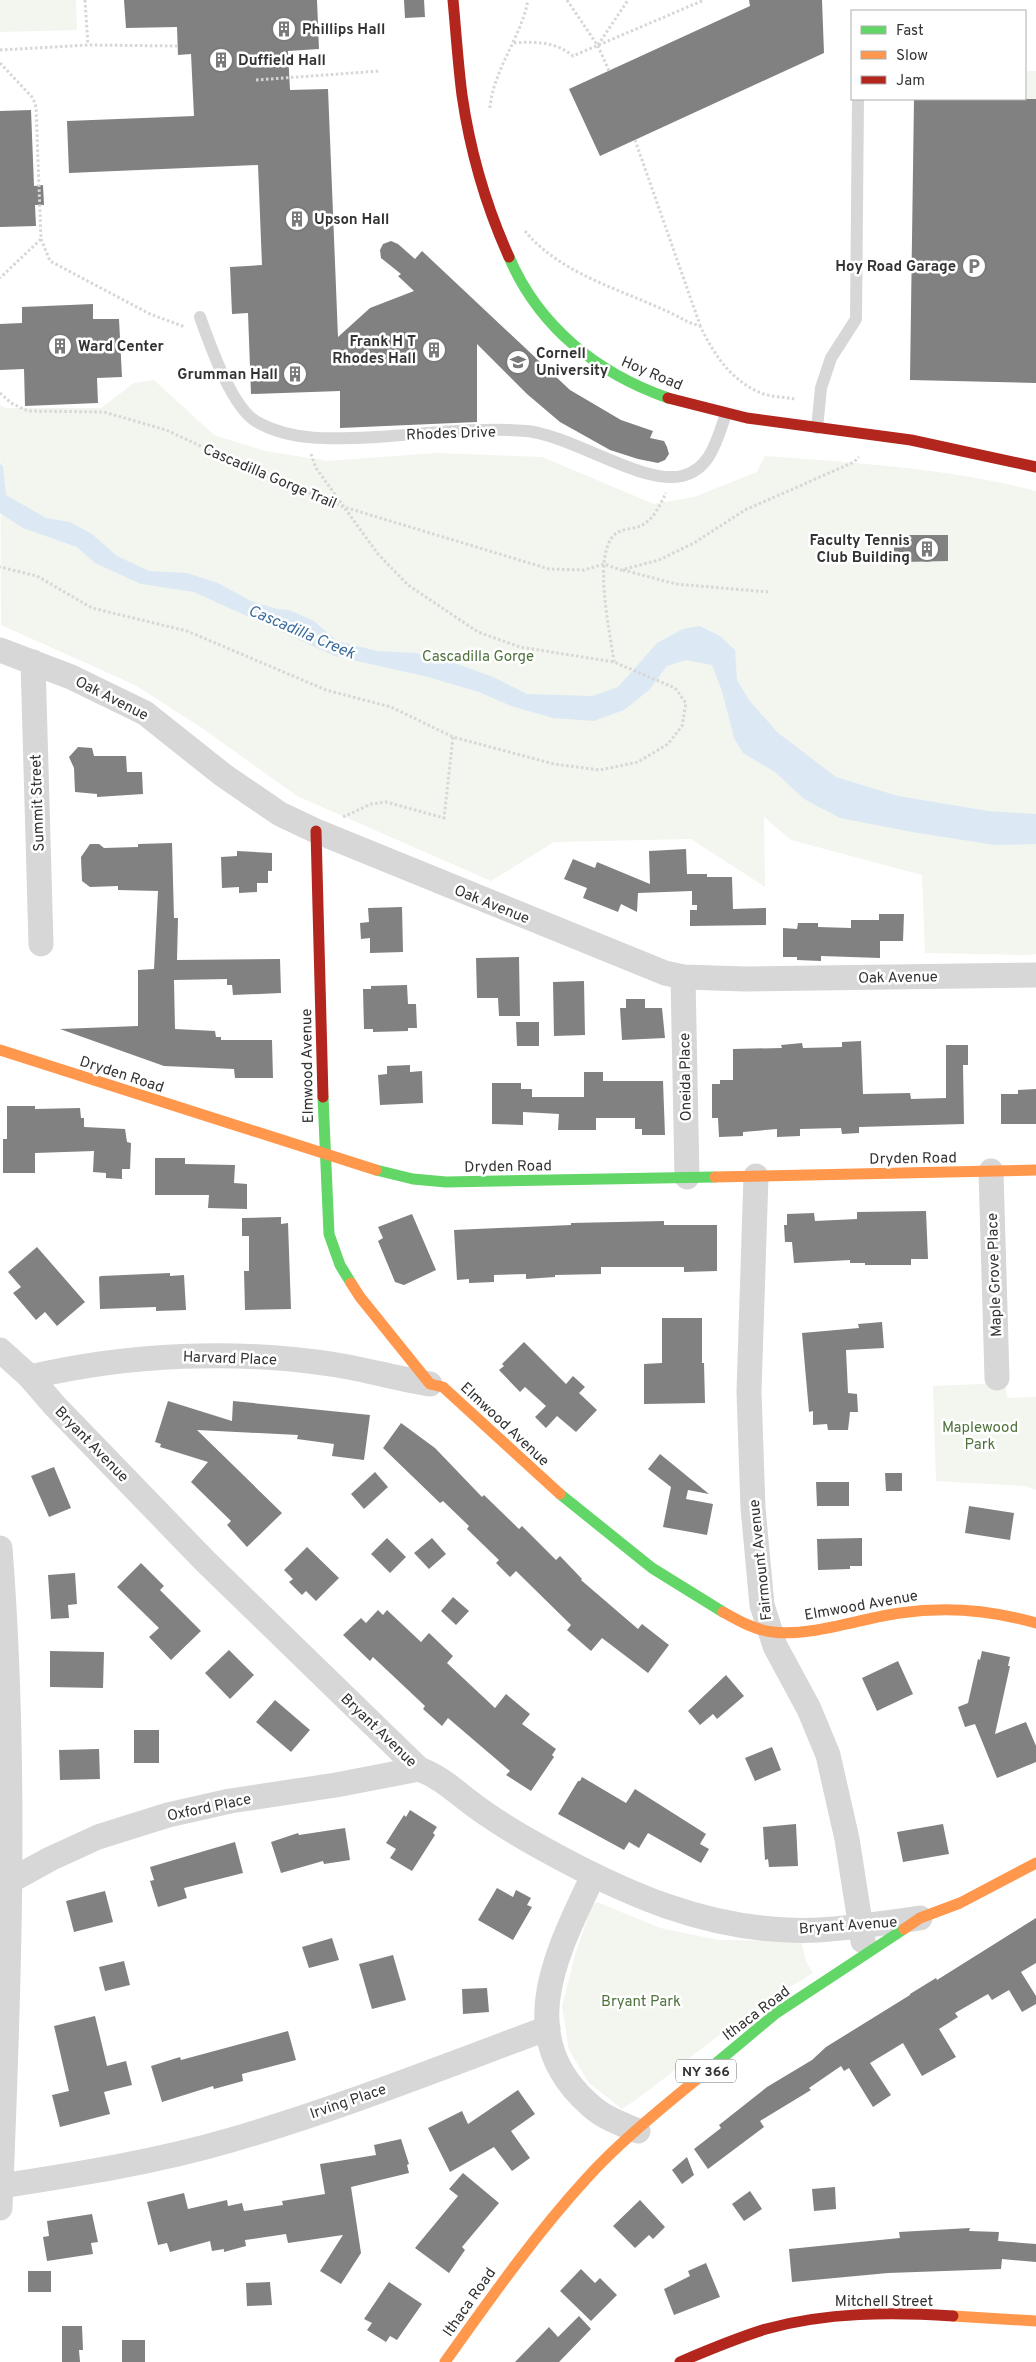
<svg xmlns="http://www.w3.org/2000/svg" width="1036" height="2362" font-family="Overpass,sans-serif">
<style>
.green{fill:#f2f6ee}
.water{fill:#dce8f4}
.building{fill:#818181}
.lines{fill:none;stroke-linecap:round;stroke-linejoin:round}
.path{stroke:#d7d7d7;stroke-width:3;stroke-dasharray:2.5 2.5;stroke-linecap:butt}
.lane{stroke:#d7d7d7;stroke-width:12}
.street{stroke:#d7d7d7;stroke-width:25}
.fast{stroke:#63d668;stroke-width:11}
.slow{stroke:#ff974d;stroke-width:11}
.jam{stroke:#b3261e;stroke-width:11}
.labels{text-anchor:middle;stroke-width:5;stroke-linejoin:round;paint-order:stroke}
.shield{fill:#fff;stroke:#707070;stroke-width:1}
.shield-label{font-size:14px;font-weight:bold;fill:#333}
.poi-label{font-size:15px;font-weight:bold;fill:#333;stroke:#fff;text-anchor:start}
.street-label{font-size:15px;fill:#333;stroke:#fff}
.park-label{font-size:15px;fill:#4f723c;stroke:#fff}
.water-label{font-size:16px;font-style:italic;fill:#3a6b9b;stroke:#fff}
</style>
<rect width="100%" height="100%" fill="#fff"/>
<g class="green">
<path d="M0,0H76L77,30L0,32Z"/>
<path d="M1027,71H1036V153L1026,152Z"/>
<path d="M154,380L214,435L265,451L328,461L436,453L542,457L654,504L694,497L757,472L765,456C856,463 948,468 1036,491V954L1025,955L925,953L922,875L791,840L764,817L765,887L691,839L554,842L491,881L297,796L202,728L135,685L1,625L0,405L6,408H101L134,383Z"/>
<path d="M1005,1383L1007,1398L1036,1397V1490L1025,1486L936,1481L933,1386Z"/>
<path d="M597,1902L660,1928L719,1940L801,1941L806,1961L813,1973C775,1996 739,2019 705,2046C677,2067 652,2090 622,2109L589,2083L569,2050L562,2006L575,1955L592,1905Z"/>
</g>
<path class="water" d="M0,464L3,466L6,495L46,518L70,522L92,534L117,556L149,571L187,573L218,583L251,601L277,609L289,610L314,621L337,641L377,651L416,653L455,663L493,677L527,694L592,696L618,687L657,643L683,629L700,626L720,636L735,650L737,680L749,700L777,732L836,777L898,796L988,811L1036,814V844L995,845L912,832L840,818L804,799L775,772L743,753L734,738L722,691L712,665L686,660L667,666L649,690L624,710L594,721L553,718L511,706L479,692L428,677L335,656L194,592L141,584L95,563L77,547L23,528L0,513Z"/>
<g class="building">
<path d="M124,0H317L319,49L288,51L290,90L328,89L338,337L370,308L414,291L398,276L401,274L381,258L380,250L383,244L391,241L398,244L415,259L422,251L570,390L621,420L653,431L650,438L664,441L667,447L669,454L665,460L658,463L638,459L610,450L560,422L527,394L477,344V422L340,428V391L251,394L248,313L232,314L230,267L262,265L258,165L69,173L67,121L194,116L191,54L178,55L177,27L126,28Z"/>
<path d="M404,0H424L425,17L405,18Z"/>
<path d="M749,0H822L824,53L600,156L569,89L750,6Z"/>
<path d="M914,99H1036V383L910,380Z"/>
<path d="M31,110L34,186L43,185L44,205H35L36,226L0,227V111Z"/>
<path d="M93,304V319H119L122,377L97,378L98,403L25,406L24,369L0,370V324L22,323V307Z"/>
<path d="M894,535H948V561L903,562V552H894Z"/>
<path d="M78,747L92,748L94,756H126L127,772H142L143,794L97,797V794L75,792L74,768L69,757Z"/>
<path d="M172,843L174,918H178L177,960L280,959L281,993L233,995L232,985H227V979L174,980L175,1029L215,1031L216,1037H221V1040H272L273,1078H235L234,1069L164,1066L60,1029L138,1026V970L154,969L158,891L118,890V886L90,887L82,881L81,857L90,844H99L104,848L138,847V844Z"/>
<path d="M686,849L687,874H707V877H732L733,909L766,908V925L690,926V910H697V905H692V891L638,893L637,912L621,904L618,912L583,898L587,888L564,879L573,859L595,868L597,862L650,884L649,851Z"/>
<path d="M237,851L272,853V871H268V883H257V892L239,893V887L222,888L221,857L237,856Z"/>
<path d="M402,907L403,952L370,953V938L361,939L360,923L369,922L368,908Z"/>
<path d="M879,914H904L903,941H880V958L821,956V961L797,960V957H783V928L797,929L798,923H818V927L851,928V920H879Z"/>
<path d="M519,957L520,1016H499L498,998H477L476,958Z"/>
<path d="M584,981L585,1035L554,1036L553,982Z"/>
<path d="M407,985L408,1004H416L417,1028H408V1031L373,1032V1029H364L363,989H371V986Z"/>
<path d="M626,999H645V1008H662L665,1038L622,1040L620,1008H626Z"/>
<path d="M516,1022H539V1046H517Z"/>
<path d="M861,1041L863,1094L910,1093L911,1099L946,1098V1045H968V1065H963L964,1124L859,1127V1133L842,1134L841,1128L800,1129V1136L777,1137V1129L743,1132V1136L719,1137L718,1118H712V1084H720V1080H733V1049L782,1048L781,1045L802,1043L803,1048L842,1047V1042Z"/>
<path d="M410,1065V1072L422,1071L423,1103L380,1105L378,1075L387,1074V1066Z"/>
<path d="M584,1072H603V1081H663L665,1135H642V1129H635V1118H596V1130H558L559,1114L523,1112V1125L492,1124V1083H521V1089H532V1097H584Z"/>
<path d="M1036,1089V1124H1001V1094H1018V1090Z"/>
<path d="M7,1106H35V1109L80,1108L81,1118H84V1127L125,1129L127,1142L131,1143L130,1169H122V1179L106,1178V1173L93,1172L94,1151L35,1153V1173H3V1139H7Z"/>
<path d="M155,1158H185V1164L235,1165L234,1183L247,1184V1209L208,1208L209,1195H155Z"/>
<path d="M926,1211L928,1259H911V1265H865V1263H850V1260L794,1263L792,1242H785L784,1225H787V1214L814,1213L815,1221L857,1219V1212Z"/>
<path d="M412,1214L436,1270L404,1285L395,1282L378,1241L383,1238L378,1227Z"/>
<path d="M281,1217V1224L288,1223L291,1309L245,1310L244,1271H249V1236H242V1218Z"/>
<path d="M664,1221V1225H717V1271L684,1272V1267H601V1274L555,1275V1277L526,1279V1274L494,1275V1282L469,1283V1279L457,1280L454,1230L571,1225V1223Z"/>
<path d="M37,1247L85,1302L57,1326L45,1312L36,1320L13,1293L21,1287L8,1272Z"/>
<path d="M170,1273V1276L184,1275L186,1310L156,1311V1307L100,1309L99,1277L101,1276Z"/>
<path d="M662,1318H702V1363H704L705,1403L644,1404V1364L662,1363Z"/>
<path d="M882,1322L884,1348L846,1350L848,1393L857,1394L858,1412H850L848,1430H828L827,1424L813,1425V1411L809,1412L802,1333L859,1328L858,1324Z"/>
<path d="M524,1342L566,1384L573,1376L585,1387L579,1393L597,1410L576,1432L557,1416L546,1428L535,1417L546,1406L525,1387L520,1392L499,1370L504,1366L502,1364Z"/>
<path d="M168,1401L232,1421L233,1401L370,1415L364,1460L332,1456L334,1444L297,1439L298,1435L197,1430L282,1513L247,1547L227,1525L231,1521L191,1482L208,1462L160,1447L161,1444L155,1442Z"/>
<path d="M401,1423L435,1448L482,1497L484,1495L519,1529L522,1526L556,1560L560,1556L582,1579L581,1580L638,1629L642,1624L669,1645L648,1673L602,1638L591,1651L567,1630L571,1625L516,1571L510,1577L496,1563L499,1560L467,1529L469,1526L443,1501L440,1503L383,1448Z"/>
<path d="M660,1454L709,1494L688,1490L686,1499L713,1504L707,1535L663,1527L671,1487L648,1469Z"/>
<path d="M54,1467L71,1508L49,1517L31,1476Z"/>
<path d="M375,1472L388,1487L364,1509L351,1494Z"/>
<path d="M885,1473H902V1491H886Z"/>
<path d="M816,1482H849V1506H817Z"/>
<path d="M969,1506L1014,1513L1010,1540L965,1533Z"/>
<path d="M387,1538L406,1557L390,1573L371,1554Z"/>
<path d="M432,1538L446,1554L429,1569L414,1553Z"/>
<path d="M862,1538V1566H850V1569L818,1570L817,1539Z"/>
<path d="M307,1547L339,1578L316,1601L306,1591L302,1595L289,1582L293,1579L284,1570Z"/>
<path d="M141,1563L164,1586L160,1590L201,1631L171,1660L149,1637L159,1628L117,1587Z"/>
<path d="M75,1573L77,1604L68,1605L69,1618L51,1619L48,1575Z"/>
<path d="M453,1597L469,1611L456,1625L441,1611Z"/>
<path d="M378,1610L383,1615L387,1610L421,1642L429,1633L453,1656L447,1663L495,1708L506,1694L530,1714L522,1724L556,1749L552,1755L554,1757L531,1791L506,1775L510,1771L448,1718L442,1726L423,1709L425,1706L373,1657L370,1661L343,1635L361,1618L366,1623Z"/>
<path d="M229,1650L254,1675L230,1699L205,1673Z"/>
<path d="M50,1651L104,1652L103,1688L50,1687Z"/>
<path d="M982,1651L1010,1657L1008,1666H1010L995,1734L1026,1722L1036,1746V1762L997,1778L975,1724L965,1727L958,1707L968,1703L978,1659L980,1660Z"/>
<path d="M898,1661L913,1694L877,1711L862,1678Z"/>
<path d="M726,1675L744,1696L717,1719L713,1714L700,1725L688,1711Z"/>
<path d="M275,1700L310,1730L291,1752L256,1722Z"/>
<rect x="134" y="1730" width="25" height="33"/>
<path d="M772,1747L781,1770L755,1781L745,1758Z"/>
<path d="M99,1749L100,1779L60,1780L59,1750Z"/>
<path d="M582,1777L626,1803L635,1789L706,1834L700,1844L709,1849L701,1863L648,1833L639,1848L629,1842L624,1850L558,1814L578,1781H580Z"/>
<path d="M410,1810L437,1827L433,1833L435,1835L412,1871L390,1858L396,1849L386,1843L404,1815L406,1817Z"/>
<path d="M796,1824L798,1866L769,1867L768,1859L765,1860L763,1827Z"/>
<path d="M943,1824L949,1854L903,1862L897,1832Z"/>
<path d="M345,1828L350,1860L324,1864L323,1861L281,1873L271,1842L298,1833L299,1835Z"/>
<path d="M235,1842L243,1873L184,1888L187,1898L158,1907L150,1881L154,1880L150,1867Z"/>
<path d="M497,1888L513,1897L516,1890L531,1898L527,1905L532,1907L513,1940L478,1920Z"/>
<path d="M105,1891L113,1922L74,1932L66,1901Z"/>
<path d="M1036,1918V1963L1021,1972L1036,1996V2004L1022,2012L1009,1990L992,2000L988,1994L955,2013L958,2017L939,2029L956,2057L922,2076L903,2043L870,2063L891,2095L873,2107L849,2068L844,2071L841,2066L809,2088L811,2090L760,2121L764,2127L708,2169L694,2149L721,2128L719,2125L767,2087L812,2060L826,2047L910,1995V1994L936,1978L937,1980Z"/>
<path d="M332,1938L339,1960L309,1968L302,1947Z"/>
<path d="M393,1955L406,2000L372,2009L359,1964Z"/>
<path d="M124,1961L130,1985L105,1991L99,1967Z"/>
<path d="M487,1988L489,2012L463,2014L462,1989Z"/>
<path d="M95,2016L107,2066L126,2061L132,2085L104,2092L110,2114L60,2127L52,2095L69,2091L54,2026Z"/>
<path d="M288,2031L296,2060L242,2074L243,2081L214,2089L213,2086L162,2102L151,2066L180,2057L181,2060Z"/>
<path d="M518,2090L535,2114L511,2131L530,2158L512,2171L494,2147L450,2172L428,2128L462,2111L468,2124Z"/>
<path d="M401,2139L409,2164L407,2165L409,2173L351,2187L361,2253L341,2284L320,2271L343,2235L288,2243L286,2234L245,2240L246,2246L224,2252V2249L212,2251L210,2241L170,2252L167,2243L158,2245L147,2202L184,2193L188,2209L227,2200L228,2206L242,2203L244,2211L283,2205L282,2201L325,2194L320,2164L376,2155L374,2145Z"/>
<path d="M687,2157L694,2175L682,2184L672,2170Z"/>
<path d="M463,2173L499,2203L462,2247L465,2250L449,2273L415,2248L458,2196L449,2189Z"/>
<path d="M835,2187L836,2209L814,2211L812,2189Z"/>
<path d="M750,2191L762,2209L744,2221L732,2204Z"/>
<path d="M640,2200L665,2227L653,2239L649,2235L635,2248L613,2226Z"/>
<path d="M92,2214L98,2242L91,2243L93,2254L47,2261L43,2237L49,2236L47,2221Z"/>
<path d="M970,2228L969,2231L999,2232L998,2241L1036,2244V2262L1002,2259L1001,2269L888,2273L792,2282L789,2249L900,2238L899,2232Z"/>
<path d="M706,2263L720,2297L674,2315L664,2289L690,2276L688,2271Z"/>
<path d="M581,2269L595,2283L600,2278L617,2295L591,2321L560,2291Z"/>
<rect x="28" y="2271" width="23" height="21"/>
<path d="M270,2282L272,2305L247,2306L246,2283Z"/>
<path d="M389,2282L422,2304L397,2340L390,2336L386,2342L367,2330L372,2323L364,2319Z"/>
<path d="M579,2316L591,2329L559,2362H515L549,2327L558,2337Z"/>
<path d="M62,2326H82L83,2350H79L80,2362H62Z"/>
<rect x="122" y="2340" width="23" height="22"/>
</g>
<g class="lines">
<g class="path">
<path d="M85,0L88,45"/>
<path d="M567,0L598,46L609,71"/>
<path d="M514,43C534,41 557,42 573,56L704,0"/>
<path d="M598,45L628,0"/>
<path d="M0,50L88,45L177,46"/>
<path d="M0,63L33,98L36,107L41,239L0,278"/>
<path d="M256,80L380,71"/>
<path d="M490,108C493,70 521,38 528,0"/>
<path d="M635,140L700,325"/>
<path d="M525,231C564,279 637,293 688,322L700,326C714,354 730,380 761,393C771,397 784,397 795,399"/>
<path d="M41,239L50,261L150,314L185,327"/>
<path d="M0,393L11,403L28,411L104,412L166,430L259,473L344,507L378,554L408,585L478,632L520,647L614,662L675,688L686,703L682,726L668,744L638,762L600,770L554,764L453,737L391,707L326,690L187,631L92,608L37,576L0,567"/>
<path d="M311,454L316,468L344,507L549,569L584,570L604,564L621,570L659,560L694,543L745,510L854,462L859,457"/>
<path d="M623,570L676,584L768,592"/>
<path d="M614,662C611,635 590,548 618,532C626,528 637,529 644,524C654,518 661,503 666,493"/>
<path d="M343,817L371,804L386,802L444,818L453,737"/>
</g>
<g class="lane">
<path d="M200,317C210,345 232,408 257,422C292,442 337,439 376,437C425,434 477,427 527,431C573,436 642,485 682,476C711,469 717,439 726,414"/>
<path d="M817,428L821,388L831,358L856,319L858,99"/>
</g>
<g class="street">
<path d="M0,650L71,677L145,713L223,775L280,814L316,831L665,973L683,977L745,979L1036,975"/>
<path d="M33,662L41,944"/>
<path d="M683,977L687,1177"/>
<path d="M991,1171L997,1378"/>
<path d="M756,1176L749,1392L753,1508L762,1605L775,1646L809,1709L828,1755L847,1839L863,1941"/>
<path d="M0,1350L30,1377L55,1406L205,1561L419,1769C441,1777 456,1792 475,1806C491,1818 509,1829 526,1839C617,1891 711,1935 818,1930C852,1928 886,1923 920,1918"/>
<path d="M30,1377C128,1354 236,1349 337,1365C368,1370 399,1379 430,1384"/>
<path d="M0,1548C17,1768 9,1989 0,2208"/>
<path d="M593,1876C557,1952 511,2037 591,2106C604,2118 622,2124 638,2131"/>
<path d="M10,1881L50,1859L98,1837L168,1815L230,1801L336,1785L419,1769"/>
<path d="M1,2186C78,2174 156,2162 231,2140C338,2109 443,2067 548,2028"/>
</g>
<g class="fast">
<path d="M509,257C539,327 597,373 668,398"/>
<path d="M323,1097L329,1234L340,1265L351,1283"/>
<path d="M376,1170L413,1179L446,1182L715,1177"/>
<path d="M560,1494L652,1568L723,1612"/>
<path d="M714,2065L775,2014L904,1929"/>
</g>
<g class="slow">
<path d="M0,1050L376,1170"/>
<path d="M715,1177L1036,1170"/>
<path d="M351,1283L360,1297L430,1384L443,1387L560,1494"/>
<path d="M723,1612C739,1621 755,1630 773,1632C810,1637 862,1618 900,1613C947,1606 991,1610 1036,1623"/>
<path d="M904,1929L920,1918L960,1903L1036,1863"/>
<path d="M953,2316L1036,2321"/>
<path d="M445,2362C490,2299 534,2236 586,2179C624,2137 671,2101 714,2065"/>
</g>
<g class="jam">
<path d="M453,0C456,32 458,64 462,95C470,151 486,206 509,257"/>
<path d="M668,398L747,418L911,440L1036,467"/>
<path d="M316,831L323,1097"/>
<path d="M680,2362C708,2350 737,2338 766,2329C827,2312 891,2312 953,2316"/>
</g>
</g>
<defs>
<g id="building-ring" transform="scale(1.25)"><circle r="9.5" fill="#fff" stroke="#7a7a7a" stroke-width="1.5"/><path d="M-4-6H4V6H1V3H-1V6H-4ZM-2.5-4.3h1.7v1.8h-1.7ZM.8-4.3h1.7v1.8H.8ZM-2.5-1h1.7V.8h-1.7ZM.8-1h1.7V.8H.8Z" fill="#7a7a7a"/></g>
<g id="parking-ring" transform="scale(1.25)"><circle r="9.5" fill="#fff" stroke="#7a7a7a" stroke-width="1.5"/><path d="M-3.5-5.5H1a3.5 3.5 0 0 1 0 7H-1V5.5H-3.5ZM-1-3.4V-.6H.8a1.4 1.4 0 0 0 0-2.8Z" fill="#7a7a7a"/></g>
<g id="university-ring" transform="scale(1.25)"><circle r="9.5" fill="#fff" stroke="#7a7a7a" stroke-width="1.5"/><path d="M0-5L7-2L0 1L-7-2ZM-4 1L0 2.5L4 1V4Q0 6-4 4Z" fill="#7a7a7a"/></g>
</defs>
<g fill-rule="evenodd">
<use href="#building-ring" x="284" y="29"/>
<use href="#building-ring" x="221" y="60"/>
<use href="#building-ring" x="297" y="219"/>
<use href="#parking-ring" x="974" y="266"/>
<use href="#building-ring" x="60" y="346"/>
<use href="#building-ring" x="434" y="350"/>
<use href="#university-ring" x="518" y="362"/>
<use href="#building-ring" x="295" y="374"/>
<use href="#building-ring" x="927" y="549"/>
</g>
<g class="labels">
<rect class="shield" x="676" y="2059.5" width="60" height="23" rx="4"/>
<g class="shield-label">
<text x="706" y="2076">NY 366</text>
</g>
<g class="poi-label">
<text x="302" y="34">Phillips Hall</text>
<text x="238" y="65">Duffield Hall</text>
<text x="314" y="224">Upson Hall</text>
<text x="956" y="271" text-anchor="end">Hoy Road Garage</text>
<text x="416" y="346" text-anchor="end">Frank H T<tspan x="416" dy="17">Rhodes Hall</tspan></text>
<text x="78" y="351">Ward Center</text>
<text x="536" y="358">Cornell<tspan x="536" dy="17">University</tspan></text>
<text x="278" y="379" text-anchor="end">Grumman Hall</text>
<text x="910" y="545" text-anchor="end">Faculty Tennis<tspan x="910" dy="17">Club Building</tspan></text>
</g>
<g class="street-label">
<text transform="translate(652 373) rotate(23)" y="5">Hoy Road</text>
<text transform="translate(451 433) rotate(-2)" y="5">Rhodes Drive</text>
<text transform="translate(270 476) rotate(23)" y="5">Cascadilla Gorge Trail</text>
<text transform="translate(112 698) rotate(27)" y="5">Oak Avenue</text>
<text transform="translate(37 803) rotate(-92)" y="5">Summit Street</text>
<text transform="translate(492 904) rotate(22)" y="5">Oak Avenue</text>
<text transform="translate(898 977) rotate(-1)" y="5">Oak Avenue</text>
<text transform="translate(307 1066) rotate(-91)" y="5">Elmwood Avenue</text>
<text transform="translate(122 1074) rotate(18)" y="5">Dryden Road</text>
<text transform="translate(685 1077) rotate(-91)" y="5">Oneida Place</text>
<text transform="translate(913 1158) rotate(-1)" y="5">Dryden Road</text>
<text transform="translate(508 1166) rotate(-1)" y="5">Dryden Road</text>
<text transform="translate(994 1275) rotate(-92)" y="5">Maple Grove Place</text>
<text transform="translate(230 1358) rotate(2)" y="5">Harvard Place</text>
<text transform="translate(505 1424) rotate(43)" y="5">Elmwood Avenue</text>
<text transform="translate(92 1444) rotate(46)" y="5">Bryant Avenue</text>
<text transform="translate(760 1560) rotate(-96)" y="5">Fairmount Avenue</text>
<text transform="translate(861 1605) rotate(-10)" y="5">Elmwood Avenue</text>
<text transform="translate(379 1730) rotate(44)" y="5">Bryant Avenue</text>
<text transform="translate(209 1807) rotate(-12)" y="5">Oxford Place</text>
<text transform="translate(848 1925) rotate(-4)" y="5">Bryant Avenue</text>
<text transform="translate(756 2013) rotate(-37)" y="5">Ithaca Road</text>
<text transform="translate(348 2101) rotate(-19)" y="5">Irving Place</text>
<text x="884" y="2306">Mitchell Street</text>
<text transform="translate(469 2302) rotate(-55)" y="5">Ithaca Road</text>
</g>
<g class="park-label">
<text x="478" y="661">Cascadilla Gorge</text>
<text x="980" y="1432">Maplewood<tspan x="980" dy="17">Park</tspan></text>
<text x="641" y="2006">Bryant Park</text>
</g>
<g class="water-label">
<text transform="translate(302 631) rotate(23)" y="6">Cascadilla Creek</text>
</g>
</g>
<rect x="851" y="10" width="175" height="90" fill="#ffffff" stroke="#adadad"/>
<rect x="861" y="26" width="25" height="8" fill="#63d668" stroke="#adadad"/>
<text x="896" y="35" font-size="15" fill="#333333">Fast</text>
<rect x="861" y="51" width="25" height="8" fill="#ff974d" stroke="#adadad"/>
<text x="896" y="60" font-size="15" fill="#333333">Slow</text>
<rect x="861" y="76" width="25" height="8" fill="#b3261e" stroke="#adadad"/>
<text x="896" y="85" font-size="15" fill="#333333">Jam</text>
</svg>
